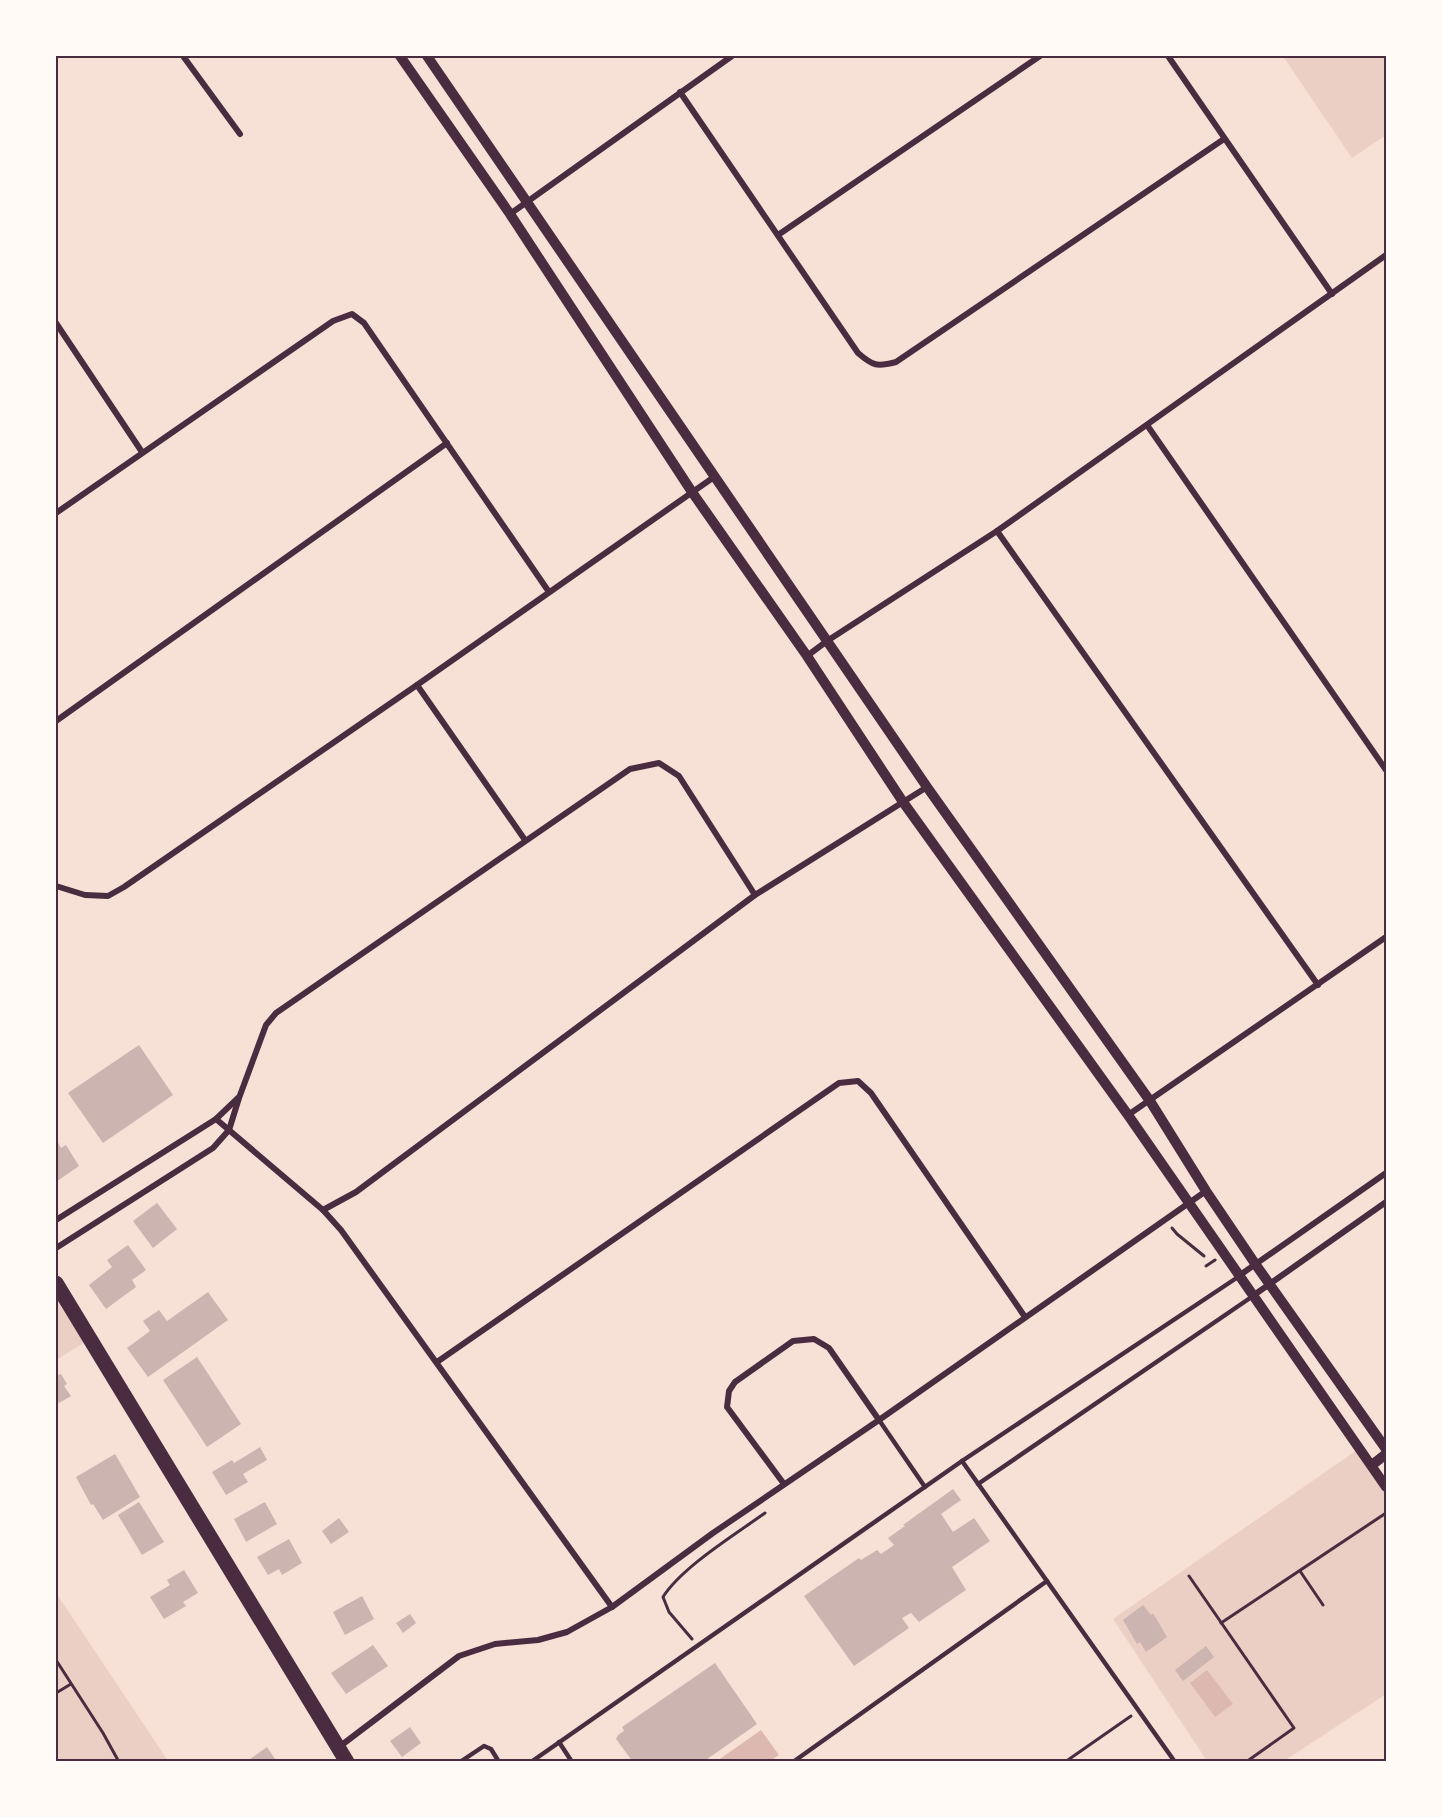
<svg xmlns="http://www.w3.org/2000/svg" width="1442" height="1817" font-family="'Fira Sans',sans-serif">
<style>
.green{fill:#ebcfc5}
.water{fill:#dcb8b0}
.building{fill:#ccb4b1}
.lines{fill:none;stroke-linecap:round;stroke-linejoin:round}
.path{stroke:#4a2c40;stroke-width:3}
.service{stroke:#4a2c40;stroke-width:4.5}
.minor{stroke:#4a2c40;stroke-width:6}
.tertiary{stroke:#4a2c40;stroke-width:10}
.primary{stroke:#4a2c40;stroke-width:15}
.neatline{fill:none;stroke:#4a2c40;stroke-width:2}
</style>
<rect width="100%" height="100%" fill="#f7e1d7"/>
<g class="green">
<path d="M1283,56H1386V135L1352,158Z"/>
<path d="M56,1288L87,1341L56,1360Z"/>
<path d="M1360,1448L1386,1486V1694L1284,1761H1207L1113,1619Z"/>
<path d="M56,1593L168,1761H56Z"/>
</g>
<g class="water">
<path d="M1207,1670L1233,1704L1215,1717L1190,1683Z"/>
<path d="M761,1730L779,1755L770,1761H717Z"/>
</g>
<g class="building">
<path d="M139,1045L173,1095L103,1143L68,1093Z"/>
<path d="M56,1139L61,1148L66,1145L79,1166L56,1182Z"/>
<path d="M157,1203L177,1229L153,1248L133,1221Z"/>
<path d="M128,1245L146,1270L132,1280L136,1287L106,1309L89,1285L112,1267L107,1260Z"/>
<path d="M208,1292L228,1320L148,1377L127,1348L150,1331L143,1321L159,1310L167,1321Z"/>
<path d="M197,1357L241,1424L207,1447L163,1380Z"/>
<path d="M56,1371L58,1375L61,1374L67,1384L64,1386L71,1396L59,1403L56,1397Z"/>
<path d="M260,1447L267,1460L243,1474L248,1482L226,1495L212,1472L232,1460L234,1463Z"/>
<path d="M115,1454L140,1497L103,1520L93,1504L91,1505L76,1477Z"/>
<path d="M953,1489L961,1500L941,1514L953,1532L974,1518L990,1541L952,1567L966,1590L919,1622L911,1613L902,1618L909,1628L854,1666L804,1596L859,1558L861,1560L877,1550L881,1554L894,1545L888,1538L905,1526L903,1525Z"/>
<path d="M139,1502L164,1542L142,1555L118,1515Z"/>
<path d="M265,1502L277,1524L246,1542L234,1519Z"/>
<path d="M339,1518L349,1532L331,1544L322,1531Z"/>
<path d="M289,1539L302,1563L282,1575L279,1569L268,1575L257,1557Z"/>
<path d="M184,1570L198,1593L183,1602L186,1606L164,1619L150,1597L170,1585L167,1580Z"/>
<path d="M362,1596L374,1619L345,1635L333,1612Z"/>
<path d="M1143,1605L1151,1615L1153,1613L1167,1637L1146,1652L1140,1642L1137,1644L1123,1620Z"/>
<path d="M410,1614L416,1623L403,1633L396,1623Z"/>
<path d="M373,1645L388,1666L346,1694L331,1673Z"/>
<path d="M1206,1646L1214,1657L1183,1681L1175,1670Z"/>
<path d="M715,1663L757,1724L703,1762H633L616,1739L618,1735L624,1731L622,1727Z"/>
<path d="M410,1727L421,1743L402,1757L390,1741Z"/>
<path d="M267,1747L277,1762H246Z"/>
</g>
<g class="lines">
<g class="path">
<path d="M1172,1228L1177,1234L1204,1256"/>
<path d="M1206,1266L1215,1260"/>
<path d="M1300,1571L1323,1605"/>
<path d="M1189,1576L1294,1728L1246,1762"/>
<path d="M1221,1623L1386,1513"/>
<path d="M692,1639L669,1612L663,1597C682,1567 736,1534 765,1513"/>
<path d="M56,1660L103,1733L119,1762"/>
<path d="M56,1693L71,1684"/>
<path d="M1065,1762L1131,1716"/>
</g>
<g class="service">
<path d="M879,1420L925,1487"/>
<path d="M962,1461L1175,1762"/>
<path d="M978,1484L1253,1296"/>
<path d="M559,1742L572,1762"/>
<path d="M460,1762L484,1746L491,1749L499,1762"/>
<path d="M531,1762L962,1461L1238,1277"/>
<path d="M793,1762L1047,1581"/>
</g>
<g class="minor">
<path d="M183,56L240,134"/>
<path d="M1168,56L1332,294"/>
<path d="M680,92L858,353C873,366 877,367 896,362L1224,139"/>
<path d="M510,214L732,56"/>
<path d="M778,235L1040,56"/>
<path d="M56,323L142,452"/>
<path d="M1147,425L1386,770"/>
<path d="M56,513L333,321L352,314L364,323L549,592"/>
<path d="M997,531L1318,985"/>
<path d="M807,656L827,641L997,531L1386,255"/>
<path d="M417,685L525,840"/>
<path d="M56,721L447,443"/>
<path d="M56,886L85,895L108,896L124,887L417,685L714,477"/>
<path d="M1128,1115L1386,937"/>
<path d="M216,1119L323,1210L341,1230L612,1607"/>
<path d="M323,1210L356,1192L755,895L927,787"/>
<path d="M56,1220L216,1119L238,1098"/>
<path d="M56,1248L213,1148L229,1130L239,1098L266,1025L276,1013L630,769L659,763L679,776L755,895"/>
<path d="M1240,1275L1386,1173"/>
<path d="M1254,1295L1386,1202"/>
<path d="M437,1362L839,1083L858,1081L871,1093L1025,1317"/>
<path d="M784,1484L727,1407L729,1391L735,1382L793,1341L814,1339L829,1348L879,1420"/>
<path d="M339,1747L459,1656L495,1644L538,1640L567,1632L612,1607L713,1533L879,1420L1206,1191"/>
</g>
<g class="tertiary">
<path d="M400,56L510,214L692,492L807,656L903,802L1128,1115L1386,1487"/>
<path d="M427,56L927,787L1150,1101L1206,1191L1256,1265L1386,1449"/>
<path d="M1372,1465L1386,1454"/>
</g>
<path class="primary" d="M56,1283L347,1762"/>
</g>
<rect width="1442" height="1817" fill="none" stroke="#fffaf5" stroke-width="114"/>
<rect x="57" y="57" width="1328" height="1703" class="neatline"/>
</svg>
